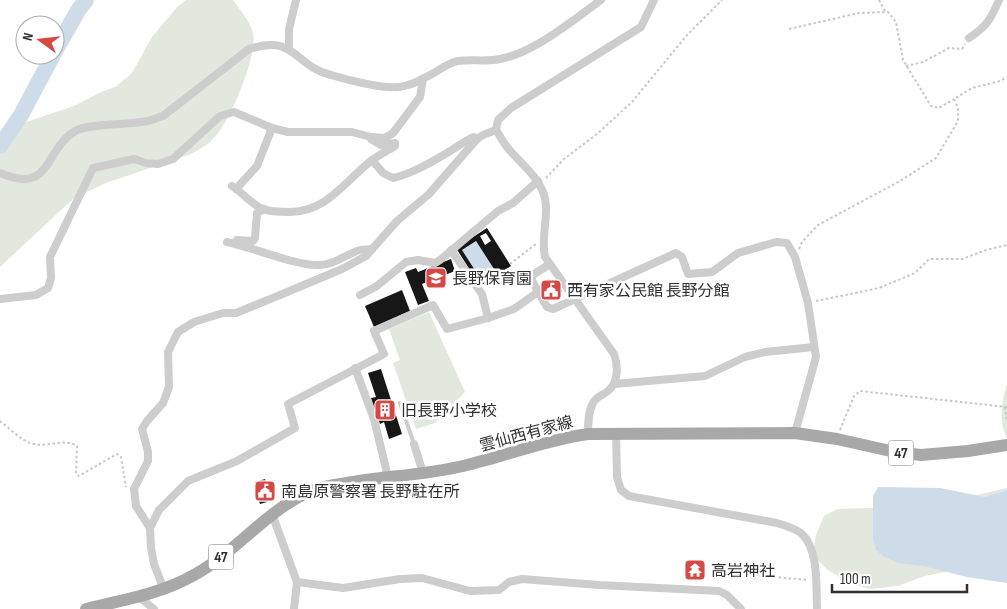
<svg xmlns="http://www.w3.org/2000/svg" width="1007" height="609" font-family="'Sofia Sans Condensed','Noto Sans JP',sans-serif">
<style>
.green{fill:#e2e8dd}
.water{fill:#cedce9}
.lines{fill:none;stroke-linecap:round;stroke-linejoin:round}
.river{stroke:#cedce9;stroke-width:16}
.building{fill:#171717;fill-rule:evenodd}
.path{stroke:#c7c7c7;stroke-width:2;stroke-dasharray:2.5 2.5;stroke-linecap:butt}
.lane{stroke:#cdcdcd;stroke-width:4}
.street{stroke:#cdcdcd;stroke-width:8}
.primary{stroke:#a8a8a8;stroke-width:12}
.labels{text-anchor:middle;stroke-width:5;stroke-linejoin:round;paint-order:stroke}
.shield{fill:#fff;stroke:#6e6e6e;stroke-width:1}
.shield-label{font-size:15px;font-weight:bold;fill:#303030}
.poi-label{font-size:16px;fill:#303030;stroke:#fff;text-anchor:start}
.street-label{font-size:16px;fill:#303030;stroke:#fff}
</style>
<rect width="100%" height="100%" fill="#fff"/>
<g class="green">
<path d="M186,0H233C240,10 250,21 253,33C258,55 232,115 218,133C211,143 201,149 191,154L106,183L74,198L0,267V139L26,122L74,106L99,93L117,86L132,73L152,37L177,7Z"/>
<path d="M429,312L465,392L435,423L416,429L393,363L400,360L389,329Z"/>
<path d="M1007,385V438C999,425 1001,399 1007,385Z"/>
<path d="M1007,488V557L976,566L925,576L898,586L870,589L849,583L828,570L816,558L814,547L816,535L824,516L837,509L930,506Z"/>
</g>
<g class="water">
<path d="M476,241L494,269L480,278L462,250Z"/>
<path d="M878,487L940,488L985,497L1007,490V583L967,577L923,566L897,563L883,556L876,550L873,539V496Z"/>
</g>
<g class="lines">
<g class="river">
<path d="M55,51L79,9L86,0"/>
<path d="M0,146L21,115L53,55"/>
</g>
</g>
<g class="building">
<path d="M487,228L511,266L480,286L456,248ZM486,233L491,241L485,245L480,236ZM476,241L494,269L480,278L462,250Z"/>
<path d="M451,259L455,271L422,284L429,301L418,305L405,272L416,268L418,272Z"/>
<path d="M555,280L562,291L548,301L540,289L543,288L541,286L546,283L547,285Z"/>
<path d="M402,290L410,311L374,327L365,306Z"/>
<path d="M381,369L402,434L389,439L384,422L380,424L371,398L376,397L368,373Z"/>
<path d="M265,479L271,498L266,499L267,502L260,504L257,495L261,494L255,482Z"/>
<path d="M692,566H700L699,575L691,574Z"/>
</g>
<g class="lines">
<g class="path">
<path d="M879,0L885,11"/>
<path d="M789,29L859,13L888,12L896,22L903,60L931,106L939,108L954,99"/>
<path d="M906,66L923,62L949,48L962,49L965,44"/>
<path d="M546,178L564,159L597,134L632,102L687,35L722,0"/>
<path d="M799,249L802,242L818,225L900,181L936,158L958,121V108L954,99L972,88L1000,81L1007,77"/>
<path d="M510,264L536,244"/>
<path d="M816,301L879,288L915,273L929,259H962L986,250L1007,245"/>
<path d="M1005,407L1007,422"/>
<path d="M0,421C8,427 21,440 30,443C46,449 63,437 77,446L76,474L79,476L117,454L121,457L126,487"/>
<path d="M840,430L854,396L860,391L1007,407"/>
<path d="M714,571L808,580"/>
</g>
<path class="lane" d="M400,403L414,444"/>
<g class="street">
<path d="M969,38C987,26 991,19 999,0"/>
<path d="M289,49V29L296,0"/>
<path d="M372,160L383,173L393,178C411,174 430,163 447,153C456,148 464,141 474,137L477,139"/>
<path d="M0,173C52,195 43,151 75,131C89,123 130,125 148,121C153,120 158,117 163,116L249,49C296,34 294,66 331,75C348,80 383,89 399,87C407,86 417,82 424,78C435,74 446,63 458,61C472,59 486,62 500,59C534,53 573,20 601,0"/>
<path d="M232,186C243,193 251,204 263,209C271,212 281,212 290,212C328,211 344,182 372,160C379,155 387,151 395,146V143L381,145L371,139V137"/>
<path d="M236,189L257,166L272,128"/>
<path d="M227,242C255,248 290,264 317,265C334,266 345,254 360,250C364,249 368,250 372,249"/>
<path d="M235,244L237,240L253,241L255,238L257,213L264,209"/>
<path d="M550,264L534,274L531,279L547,307L553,309L676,253L682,257L688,274L712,272L738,253L776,242L787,243L795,257L808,303L816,357L795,433"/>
<path d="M360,295L377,286L406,262L418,260L435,263L440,260L498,211L513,203L538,181"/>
<path d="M0,299L36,295L48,288L51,278L50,257L93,168L134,159L146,163L158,164L173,159L220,116L234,112L272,128L288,132H352L371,137L385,138L393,133L420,97L423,79"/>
<path d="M488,318L514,309L538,292"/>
<path d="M355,368L374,419L388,477"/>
<path d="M614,384L705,376L745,357L765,352L814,347"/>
<path d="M588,434C588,424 588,412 593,403C596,397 603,395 608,391C619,382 618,365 614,354L545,257C540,236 551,212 543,192C536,174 518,161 507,147C503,142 500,136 496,130L498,120L511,108L641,27L654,0"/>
<path d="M616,434L617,477L621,490L629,496L777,523C786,526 795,528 802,534C819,550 816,587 817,609"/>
<path d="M414,444L423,473"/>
<path d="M272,514L297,582L294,609"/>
<path d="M150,528L159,510L188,481L237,461L295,428L288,404L384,354L374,331L433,305L447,329L488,318L482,294L451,250"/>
<path d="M297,582L343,588L400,579L422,578L470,591L499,590L509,582L522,579L599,585L719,591L727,595L741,609"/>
<path d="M164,590L154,564L151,548L150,528L136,506L134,489L148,461V452L142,429L147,421L163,403L169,387L168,352L178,332L194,322L223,313H236L280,295L342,269L366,256L397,221L429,194L477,139L483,135L496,130"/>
<path d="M139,597L154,609"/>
</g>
<path class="primary" d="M86,609C123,600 161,594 194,575C236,552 266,511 310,491C325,485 343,484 359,481C393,476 429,474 463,466C505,456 545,440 588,434L795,433L837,439L895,452L921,455L968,451L1007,445"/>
</g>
<defs>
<g id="school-square" transform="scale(1.125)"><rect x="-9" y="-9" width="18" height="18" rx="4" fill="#d44945" stroke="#fff"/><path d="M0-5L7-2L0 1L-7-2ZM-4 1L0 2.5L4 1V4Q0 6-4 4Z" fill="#fff"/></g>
<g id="civic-square" transform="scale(1.125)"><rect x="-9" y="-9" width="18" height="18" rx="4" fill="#d44945" stroke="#fff"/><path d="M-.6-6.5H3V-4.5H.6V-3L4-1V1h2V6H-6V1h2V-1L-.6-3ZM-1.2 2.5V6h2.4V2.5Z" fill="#fff"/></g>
<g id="building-square" transform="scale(1.125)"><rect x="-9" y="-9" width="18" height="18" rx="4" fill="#d44945" stroke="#fff"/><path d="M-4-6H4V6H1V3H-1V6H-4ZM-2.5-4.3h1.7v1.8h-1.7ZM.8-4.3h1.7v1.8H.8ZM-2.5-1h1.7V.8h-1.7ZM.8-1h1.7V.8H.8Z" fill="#fff"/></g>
<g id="temple-square" transform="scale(1.125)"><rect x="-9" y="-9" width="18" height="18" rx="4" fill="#d44945" stroke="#fff"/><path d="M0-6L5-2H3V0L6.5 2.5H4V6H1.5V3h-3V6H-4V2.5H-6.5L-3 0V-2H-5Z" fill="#fff"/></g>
</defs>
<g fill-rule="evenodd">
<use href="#school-square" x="436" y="278"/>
<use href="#civic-square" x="551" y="290"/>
<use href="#building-square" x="385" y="410"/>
<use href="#civic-square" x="265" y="491"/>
<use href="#temple-square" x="695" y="570"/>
</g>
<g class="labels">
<g class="shield">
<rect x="888.5" y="440.5" width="25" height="25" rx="4"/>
<rect x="208.5" y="544.5" width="25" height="25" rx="4"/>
</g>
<g class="shield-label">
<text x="901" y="458">47</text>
<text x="221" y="562">47</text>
</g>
<g class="poi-label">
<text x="452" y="284">長野保育園</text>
<text x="567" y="296">西有家公民館 長野分館</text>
<text x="401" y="416">旧長野小学校</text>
<text x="281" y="497">南島原警察署 長野駐在所</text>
<text x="711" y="576">高岩神社</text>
</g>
<g class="street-label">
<text transform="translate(526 433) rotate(-15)" y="6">雲仙西有家線</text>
</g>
</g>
<g transform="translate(40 40) rotate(285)"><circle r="24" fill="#ffffff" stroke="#acacac"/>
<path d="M0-4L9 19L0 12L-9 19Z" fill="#d44945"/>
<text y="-8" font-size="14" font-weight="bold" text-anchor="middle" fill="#303030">N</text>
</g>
<path d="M832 584v8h135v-8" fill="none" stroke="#303030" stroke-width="2.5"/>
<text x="840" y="584" font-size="15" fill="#303030" stroke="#ffffff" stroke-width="4" paint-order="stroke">100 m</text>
</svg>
